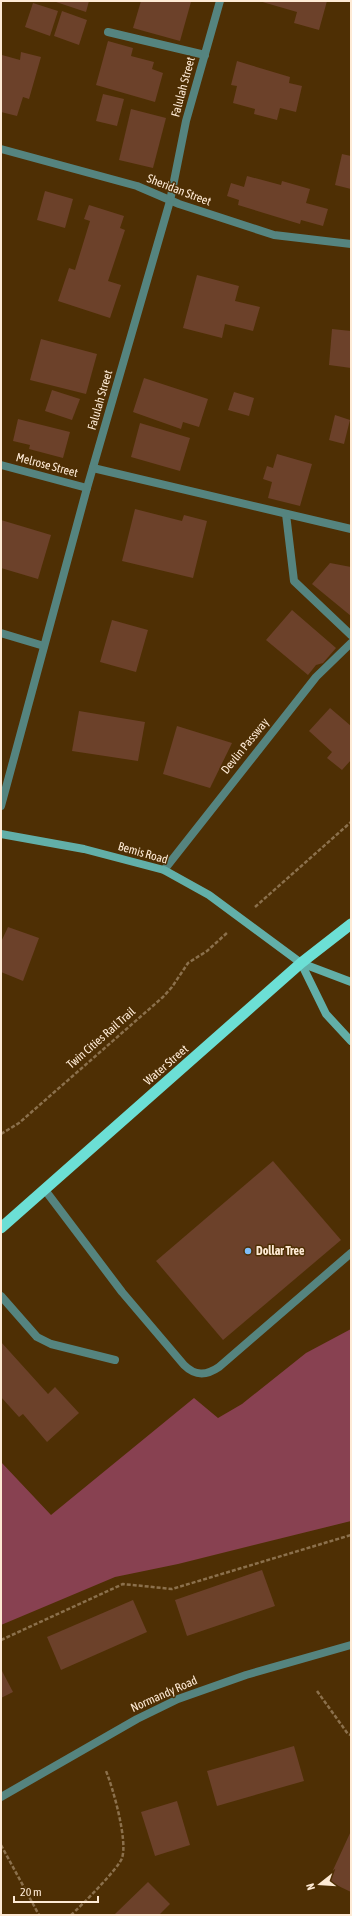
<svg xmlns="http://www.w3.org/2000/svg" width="352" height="1916" font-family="'Asap Condensed',sans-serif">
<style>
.green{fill:#884151}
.building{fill:#6c412a}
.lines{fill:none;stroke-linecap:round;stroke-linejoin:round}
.path{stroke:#8b704c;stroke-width:2.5;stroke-dasharray:4 2;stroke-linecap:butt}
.service{stroke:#55847f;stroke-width:8}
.minor{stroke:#55847f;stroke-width:8}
.secondary{stroke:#62afa8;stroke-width:8}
.trunk{stroke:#6cdfd5;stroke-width:11}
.poi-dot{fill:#7ebef9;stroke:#4e2f04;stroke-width:1.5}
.labels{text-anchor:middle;stroke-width:3;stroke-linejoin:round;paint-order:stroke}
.street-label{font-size:12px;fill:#feead5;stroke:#4e2f04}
.poi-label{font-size:12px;font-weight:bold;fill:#feead5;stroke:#4e2f04;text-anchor:start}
</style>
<rect width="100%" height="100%" fill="#4e2f04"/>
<path class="green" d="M351,1329V1521L178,1564L115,1577L1,1625V1462L51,1515L194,1398L218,1418L242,1404L306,1353Z"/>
<g class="building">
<path d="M53,1H89L86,12Z"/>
<path d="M141,1L191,2L180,41L133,28Z"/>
<path d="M259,1H327L319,30L294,23L297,12Z"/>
<path d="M33,3L58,11L50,36L25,27Z"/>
<path d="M62,11L87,20L79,45L54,36Z"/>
<path d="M108,41L133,48L131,56L154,62L152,69L163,73L155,102L96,85Z"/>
<path d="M21,52L41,57L29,99L23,97L17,116L1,112V60L2,55L20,60Z"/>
<path d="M237,61L290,77L289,83L302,86L296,112L280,108L277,120L254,114L255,109L233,103L237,86L231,85Z"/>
<path d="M103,94L124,99L117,126L96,121Z"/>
<path d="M131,109L166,118L153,168L119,160Z"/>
<path d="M342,154L351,156V189L335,185Z"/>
<path d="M247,176L281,185L282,181L310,189L306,203L328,209L323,226L301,220L300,224L238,205L239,200L227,196L231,183L244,187Z"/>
<path d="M45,191L73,199L65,228L37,220Z"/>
<path d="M89,205L124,216L120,228L125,230L108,281L121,285L110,318L58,301L69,268L75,270L90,221L84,219Z"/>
<path d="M197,275L239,286L235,301L260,307L253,331L225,324L222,338L183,328Z"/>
<path d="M332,329L351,331V368L329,365Z"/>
<path d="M41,339L97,354L86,394L30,380Z"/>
<path d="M144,378L208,399L199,427L183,422L181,429L133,412Z"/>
<path d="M52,390L80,399L72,420L45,411Z"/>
<path d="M234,392L254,398L249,416L228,410Z"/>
<path d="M335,415L350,420L344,444L329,440Z"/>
<path d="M18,419L70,432L63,458L29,449L30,445L13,441Z"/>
<path d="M140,423L190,438L180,471L131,457Z"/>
<path d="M277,454L312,464L300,506L268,498L272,482L263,479L267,466L273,468Z"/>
<path d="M135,509L182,521L184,515L207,521L193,578L122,561Z"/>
<path d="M1,520L51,535L38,579L1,568Z"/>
<path d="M330,563L351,567V616L312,584Z"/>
<path d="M292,610L336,648L323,663L316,665L308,675L266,640Z"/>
<path d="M112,620L148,630L136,672L100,662Z"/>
<path d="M330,708L351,726V760L342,770L327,758L332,752L309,731Z"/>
<path d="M79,711L145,722L138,761L72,751Z"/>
<path d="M177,726L232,743L210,788L163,774Z"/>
<path d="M8,927L39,938L23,981L1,972V942Z"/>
<path d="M273,1161L341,1240L223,1340L156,1261Z"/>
<path d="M1,1342L48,1394L55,1387L79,1413L47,1442L23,1414L19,1417L1,1397Z"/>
<path d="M262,1570L275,1606L187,1636L175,1600Z"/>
<path d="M133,1600L147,1632L61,1670L47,1637Z"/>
<path d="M1,1669L13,1692L1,1698Z"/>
<path d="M294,1746L304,1781L217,1806L207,1771Z"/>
<path d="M177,1801L190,1845L155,1856L141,1812Z"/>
<path d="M351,1831V1892L328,1881Z"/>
<path d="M148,1882L170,1904L159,1915H114Z"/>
</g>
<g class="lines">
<g class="path">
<path d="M255,907L351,822"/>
<path d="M1,1134L19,1123L163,997L172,987L188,963L207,951L228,932"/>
<path d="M1,1640L123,1584L172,1589L351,1535"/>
<path d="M317,1691L348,1734L351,1735"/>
<path d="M1,1845L39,1915"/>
<path d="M71,1915C80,1907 119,1868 122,1858C128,1841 113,1788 106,1771"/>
</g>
<g class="service">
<path d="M108,32L205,55"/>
<path d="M286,514L294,581L351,635"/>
<path d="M1,633L44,646"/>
<path d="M45,1190L122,1292L184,1365C195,1376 206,1376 219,1367L351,1253"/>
<path d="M1,1296L37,1337L51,1344L115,1360"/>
</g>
<g class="minor">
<path d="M1,149L137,186L179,204L274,235L351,244"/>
<path d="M1,465L87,488"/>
<path d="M93,468L351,529"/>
<path d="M1,806L87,488L170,201L186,121L220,1"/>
<path d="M164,870L316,677L351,643"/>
<path d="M1,1797L137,1719L178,1699L246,1675L351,1645"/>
</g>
<g class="secondary">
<path d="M1,834L84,849L164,870L209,895L301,963L351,982"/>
<path d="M301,963L326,1014L351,1041"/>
</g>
<path class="trunk" d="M1,1228L301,963L351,924"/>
</g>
<circle class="poi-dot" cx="248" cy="1251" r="4"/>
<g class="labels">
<g class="street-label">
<text transform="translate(183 87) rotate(-75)" y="4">Falulah Street</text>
<text transform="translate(179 190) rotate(21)" y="4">Sheridan Street</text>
<text transform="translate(100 400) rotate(-74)" y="4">Falulah Street</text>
<text transform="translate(47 465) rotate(15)" y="4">Melrose Street</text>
<text transform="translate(245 746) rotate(-51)" y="4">Devlin Passway</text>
<text transform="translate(143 853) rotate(16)" y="4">Bemis Road</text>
<text transform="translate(101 1038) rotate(-41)" y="4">Twin Cities Rail Trail</text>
<text transform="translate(166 1065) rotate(-41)" y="4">Water Street</text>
<text transform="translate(164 1694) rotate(-24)" y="4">Normandy Road</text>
</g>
<g class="poi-label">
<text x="256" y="1255">Dollar Tree</text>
</g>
</g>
<rect width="352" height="1916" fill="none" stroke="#feead5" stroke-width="4"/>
<g transform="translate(320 1884) rotate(253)" stroke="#4e2f04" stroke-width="3" paint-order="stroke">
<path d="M0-3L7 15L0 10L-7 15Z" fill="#feead5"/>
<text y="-6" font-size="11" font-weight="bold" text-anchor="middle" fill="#feead5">N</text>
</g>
<path d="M14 1896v6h84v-6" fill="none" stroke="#feead5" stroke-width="2"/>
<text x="20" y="1896" font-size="12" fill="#feead5" stroke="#4e2f04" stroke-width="3" paint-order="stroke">20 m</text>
</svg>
